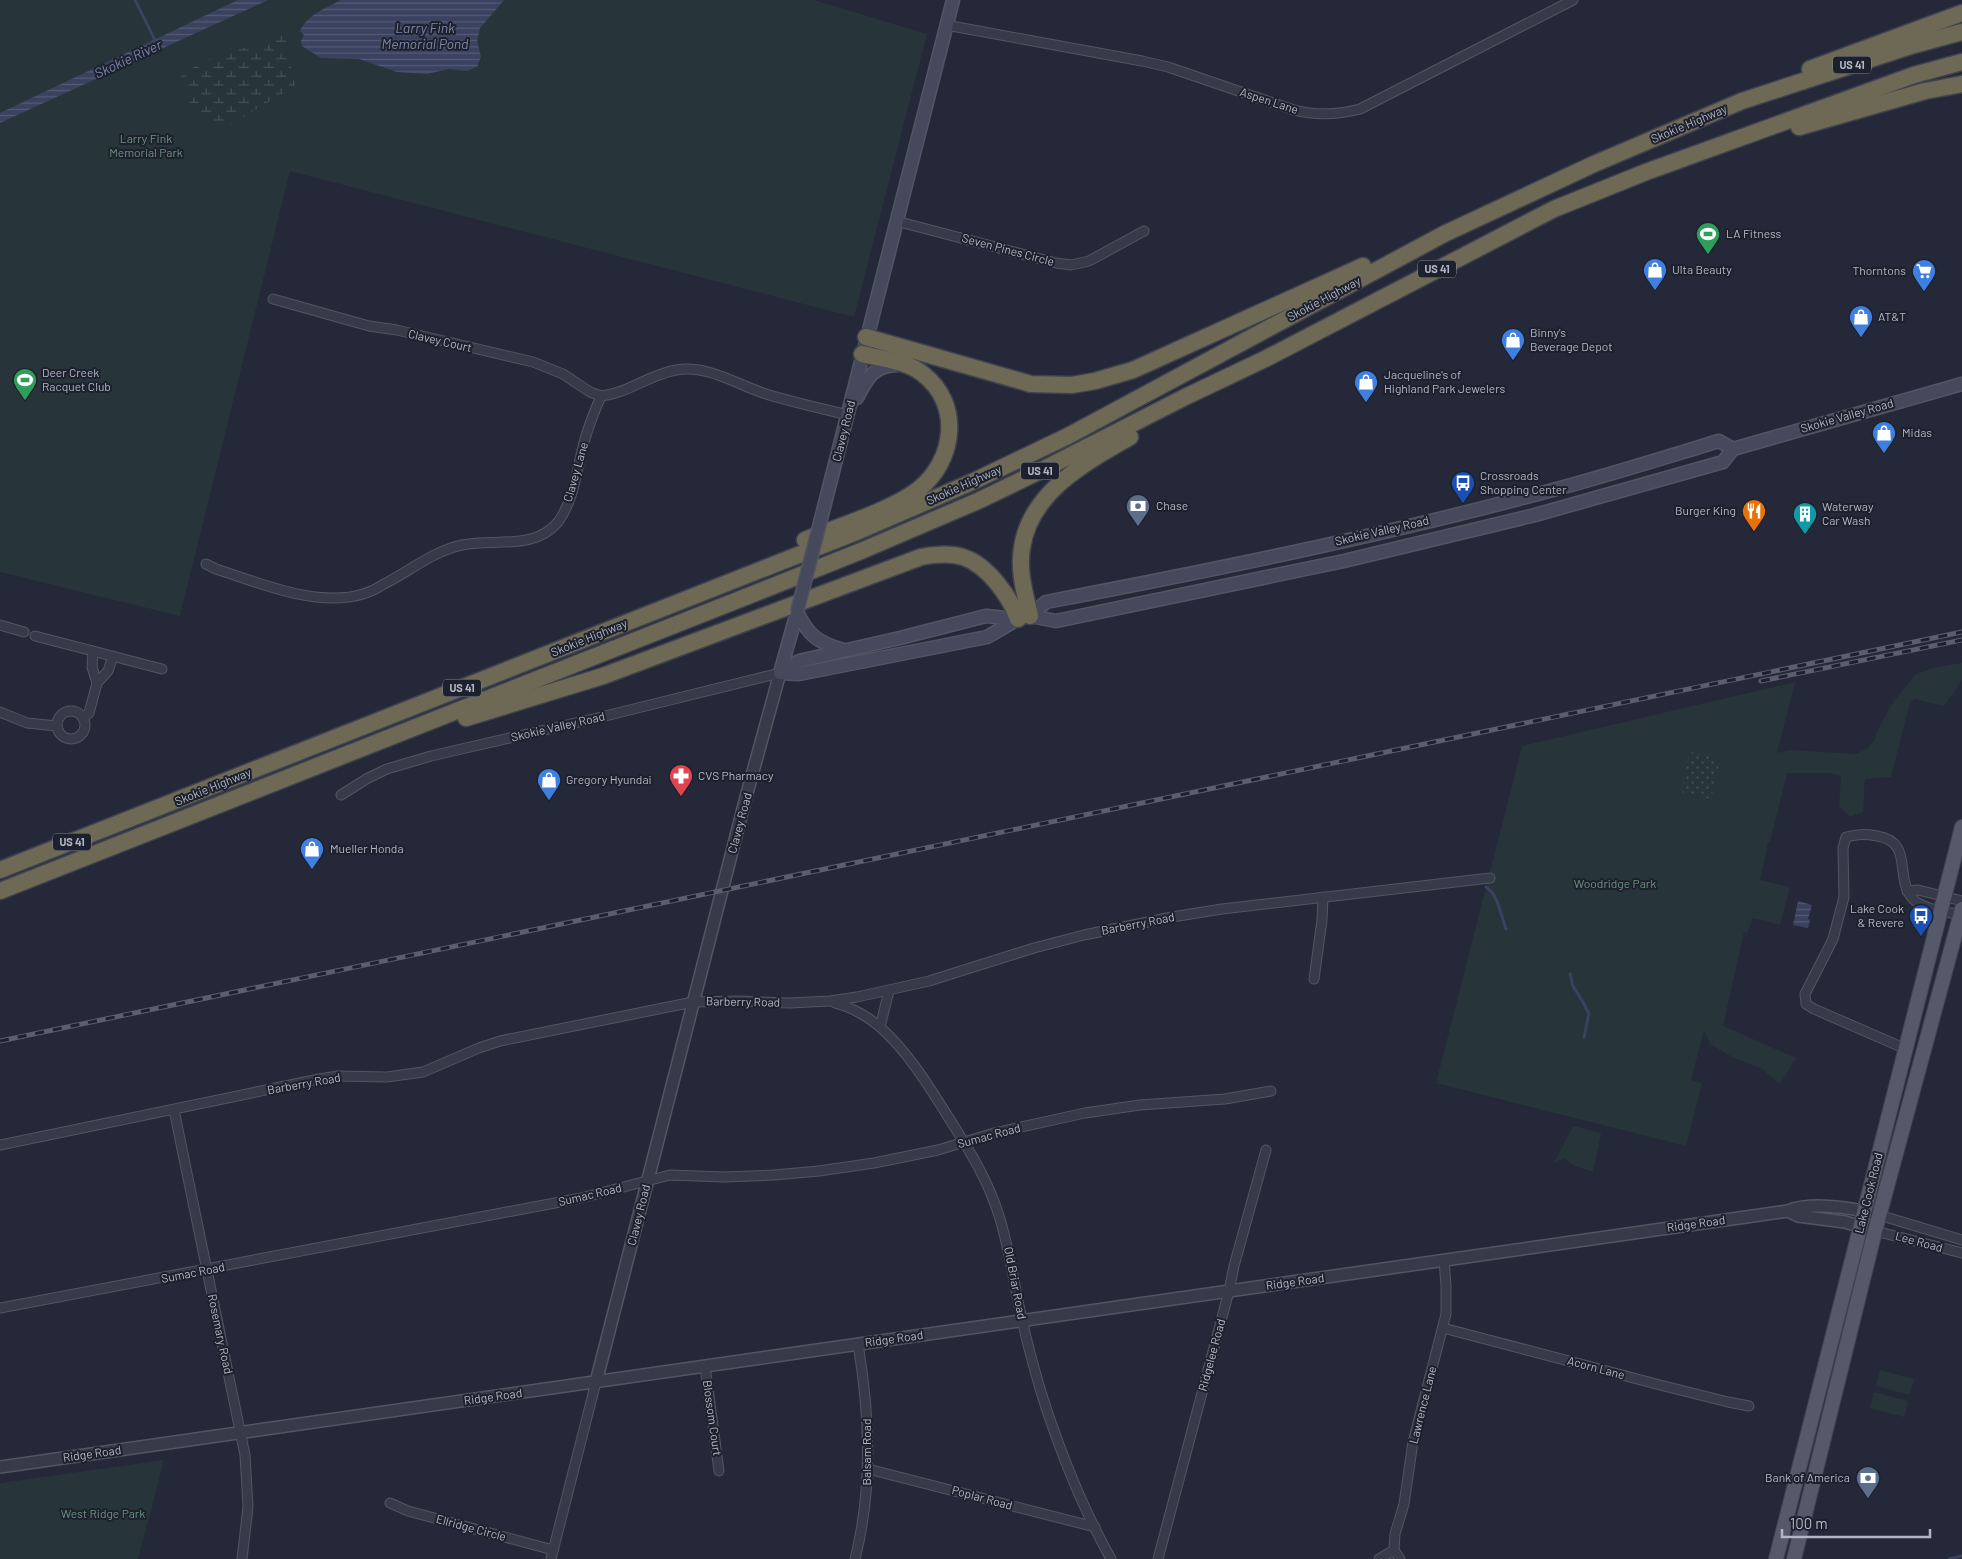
<svg xmlns="http://www.w3.org/2000/svg" width="1962" height="1559" font-family="Barlow,sans-serif">
<style>
.green{fill:#27353a}
.wetland{fill:url(#wetland-marsh)}
.garden{fill:url(#garden-dots)}
.water{fill:url(#water-rules)}
.lines{fill:none;stroke-linecap:round;stroke-linejoin:round}
.stream{stroke:#3b4260;stroke-width:3}
.minor-casing{stroke:#525663;stroke-width:11}
.tertiary-casing{stroke:#525663;stroke-width:14}
.secondary-casing{stroke:#525663;stroke-width:15}
.primary-casing{stroke:#414452;stroke-width:16}
.motorway-casing{stroke:#3f4350;stroke-width:19}
.minor{stroke:#373b49;stroke-width:9}
.tertiary{stroke:#373b49;stroke-width:11}
.secondary{stroke:#46495b;stroke-width:12}
.primary{stroke:#555969;stroke-width:14}
.motorway{stroke:#6e6955;stroke-width:16}
.rail-casing{stroke:#5a5e6f;stroke-width:5}
.rail{stroke:#1d202d;stroke-width:3;stroke-dasharray:9;stroke-linecap:butt}
.secondary-bridge-casing{stroke:#525663;stroke-width:15;stroke-linecap:butt}
.secondary-bridge{stroke:#46495b;stroke-width:12}
.labels{text-anchor:middle;stroke-width:4;stroke-linejoin:round;paint-order:stroke}
.shield{fill:#1d202d;stroke:#858997;stroke-width:1}
.shield-label{font-size:11px;font-weight:bold;fill:#b2b6c5}
.street-label{font-size:12px;fill:#b2b6c5;stroke:#1d202d}
.park-label{font-size:12px;fill:#6c937d;stroke:#1d202d}
.poi-label{font-size:12px;fill:#b2b6c5;stroke:#1d202d;text-anchor:start}
.water-label{font-size:14px;font-style:italic;fill:#7d86aa;stroke:#1d202d}
</style>
<defs>
<pattern id="wetland-marsh" width="20" height="14" patternUnits="userSpaceOnUse" patternTransform="scale(1.25)"><rect width="20" height="14" fill="#27353a"/><path d="M1 5h8M5 5V1M11 12h8M15 12V8" fill="none" stroke="#445055"/></pattern>
<pattern id="garden-dots" width="8" height="8" patternUnits="userSpaceOnUse" patternTransform="scale(1.25)"><rect width="8" height="8" fill="#27353a"/><path d="M2 2h.1M6 6h.1" fill="none" stroke="#445055" stroke-width="1.8" stroke-linecap="round"/></pattern>
<pattern id="water-rules" width="6" height="5" patternUnits="userSpaceOnUse" patternTransform="scale(1.25)"><rect width="6" height="5" fill="#3b4260"/><path d="M0 2.5h6" fill="none" stroke="#555b75"/></pattern>
</defs>
<rect width="100%" height="100%" fill="#242838"/>
<g class="green">
<path d="M0,0H814L927,34L854,317L290,171L180,616L0,572Z"/>
<path d="M1962,663V680L1944,706L1914,699L1909,706L1891,777L1865,779L1863,812L1850,817L1839,807L1841,776L1832,773H1787L1770,842L1768,843L1760,880L1790,887L1780,925L1753,918L1747,933L1744,932L1723,1026L1796,1058L1780,1084L1762,1069L1732,1057L1710,1044L1704,1030L1691,1080L1702,1083L1686,1146L1436,1083L1522,746L1795,682L1777,753L1791,750L1856,754L1867,749L1875,739L1878,729L1893,702L1915,675L1932,668Z"/>
<path d="M1573,1126L1601,1133L1593,1172L1573,1165L1564,1158L1554,1163Z"/>
<path d="M1880,1370L1914,1379L1910,1395L1876,1386Z"/>
<path d="M1874,1392L1908,1401L1904,1417L1870,1408Z"/>
<path d="M164,1460L138,1559H0V1483Z"/>
</g>
<path class="wetland" d="M283,26L295,86L228,126L204,122L191,106L181,76L200,63L233,50L262,45Z"/>
<path class="garden" d="M1690,752L1720,759L1711,799L1681,792Z"/>
<g class="water">
<path d="M238,0H268L0,123V113Z"/>
<path d="M341,0H504L480,28L477,41L481,57L477,67L467,71L449,69L427,74L397,72L359,59L321,58L302,46L301,41L304,35L300,31C307,15 326,8 341,0Z"/>
<path d="M1798,901L1812,905L1808,919L1810,920L1808,928L1793,925Z"/>
</g>
<g class="lines">
<g class="stream">
<path d="M135,0L157,44"/>
<path d="M1486,887C1498,894 1501,916 1506,929"/>
<path d="M1570,974L1573,986L1583,1002L1589,1014L1584,1037"/>
<path d="M1949,1559L1962,1556"/>
</g>
<g class="minor-casing">
<g id="minor">
<path d="M946,25L1142,61L1168,67L1294,110C1317,116 1337,115 1360,109L1573,0"/>
<path d="M896,221L1056,263L1071,265L1089,261L1144,231"/>
<path d="M273,299L369,326L397,330L533,362L563,374L590,392L601,396"/>
<path d="M206,564L216,569C260,583 317,608 363,594C370,592 378,588 384,584C410,571 433,551 462,545C494,538 534,551 558,522C575,499 577,466 585,439C589,425 595,410 601,396C629,393 648,375 676,370C705,364 737,384 763,393C791,402 820,408 848,415"/>
<path d="M0,625L24,632"/>
<path d="M35,636L162,669"/>
<path d="M93,651L92,667L97,683"/>
<circle cx="71" cy="725" r="14"/>
<path d="M0,712L27,723L57,726"/>
<path d="M83,718L89,713L97,683L108,671L113,656"/>
<path d="M341,795L368,778L387,769L431,756L593,719L780,673"/>
<path d="M1907,891L1918,890L1962,901"/>
<path d="M1314,979L1322,920L1323,897"/>
<path d="M835,1003C851,1007 869,1017 881,1028C908,1052 928,1085 947,1115C968,1148 989,1181 1000,1219C1010,1252 1014,1286 1022,1319C1027,1343 1034,1368 1041,1392C1059,1449 1082,1507 1111,1559"/>
<path d="M880,1027L889,991"/>
<path d="M1906,1049L1814,1009L1806,1004L1805,994L1833,939L1844,897L1843,848L1846,837C1858,834 1865,834 1877,836C1915,842 1893,879 1914,900C1925,910 1948,912 1962,915"/>
<path d="M174,1110L245,1455L248,1507L242,1559"/>
<path d="M0,1145L319,1079L338,1076L387,1077L423,1072L479,1048L500,1041L693,1002L739,1001L790,1003L830,1001L857,997L929,981L1034,948L1084,935L1172,917L1222,909L1490,878"/>
<path d="M1879,1215L1962,1240"/>
<path d="M1875,1231L1962,1253"/>
<path d="M0,1308L581,1198L670,1175L724,1177L774,1175L819,1171L874,1163L938,1150L994,1133L1085,1113L1140,1105L1225,1099L1271,1091"/>
<path d="M1443,1328L1660,1385L1728,1402L1749,1406"/>
<path d="M705,1366L719,1471"/>
<path d="M868,1469L1095,1527"/>
<path d="M390,1503L408,1511L553,1550"/>
<path d="M551,1559L596,1382"/>
<path d="M855,1559C873,1488 870,1416 858,1344"/>
<path d="M1158,1559L1229,1291L1234,1266L1266,1150"/>
<path d="M1379,1559L1394,1550"/>
<path d="M1400,1559L1394,1550L1395,1534L1404,1504L1413,1442L1446,1314V1285L1444,1261"/>
</g>
</g>
<g class="tertiary-casing">
<g id="tertiary">
<path d="M1788,1211L1798,1216L1845,1222L1875,1231"/>
<path d="M596,1382L746,797L780,673"/>
<path d="M0,1467L1788,1211C1808,1202 1850,1207 1871,1213"/>
</g>
</g>
<g class="secondary-casing">
<g id="secondary">
<path d="M857,398C867,378 874,365 898,365"/>
<path d="M821,519L953,0"/>
<path d="M797,612C809,636 817,642 843,650"/>
<path d="M1030,616L1046,602C1208,571 1371,538 1530,496C1594,480 1656,460 1719,441L1733,449"/>
<path d="M780,673L799,674L987,637L1018,619L1030,616L1056,621L1344,561L1535,515L1723,462L1733,449L1962,384"/>
<path d="M780,673L799,661L900,638L986,616L1018,619"/>
<path d="M780,673L797,612"/>
</g>
</g>
<g class="primary-casing">
<g id="primary">
<path d="M1776,1559L1962,827"/>
<path d="M1794,1559L1875,1231L1962,909"/>
</g>
</g>
<g class="motorway-casing">
<g id="motorway">
<path d="M1810,69L1962,13"/>
<path d="M1799,127L1925,91L1962,84"/>
<path d="M866,337L1031,384L1072,385L1095,381L1133,370L1363,266"/>
<path d="M805,540C839,526 890,511 919,489C955,460 962,404 923,374C907,361 882,359 862,354"/>
<path d="M1030,616C1025,594 1018,571 1022,548C1030,492 1086,462 1130,437"/>
<path d="M466,718L603,676L921,557C955,550 975,556 997,583C1006,594 1013,605 1018,619"/>
<path d="M0,870L859,531L972,482L1068,436L1444,234L1594,164L1742,101L1914,45L1962,32"/>
<path d="M0,891L748,596L861,551L980,500L1044,469L1185,397L1265,359L1554,209L1646,172L1914,75L1962,62"/>
</g>
</g>
<use href="#minor" class="minor"/>
<use href="#tertiary" class="tertiary"/>
<use href="#secondary" class="secondary"/>
<use href="#primary" class="primary"/>
<use href="#motorway" class="motorway"/>
<g class="rail-casing">
<g id="rail">
<path d="M1761,681L1962,640"/>
<path d="M0,1041L1962,632"/>
</g>
</g>
<use href="#rail" class="rail"/>
<g class="secondary-bridge-casing">
<path id="secondary-bridge" d="M797,612L821,519"/>
</g>
<use href="#secondary-bridge" class="secondary-bridge"/>
</g>
<defs>
<g id="stadium-pin" transform="scale(1.25)"><path d="M0 17L-7.5 6A9.5 9.5 0 1 1 7.5 6Z" fill="#2e9e5b" stroke="#1d202d"/><path d="M0-5a6.5 5 0 1 0 0 10a6.5 5 0 1 0 0-10ZM-3.5-1.8h7v3.6h-7Z" fill="#fff"/></g>
<g id="shop-pin" transform="scale(1.25)"><path d="M0 17L-7.5 6A9.5 9.5 0 1 1 7.5 6Z" fill="#3f7fe0" stroke="#1d202d"/><path d="M-5-2.5h2.3a2.7 3.5 0 0 1 5.4 0H5L5.5 6h-11ZM-1.5-2.5h3a1.5 2.3 0 0 0-3 0Z" fill="#fff"/></g>
<g id="supermarket-pin" transform="scale(1.25)"><path d="M0 17L-7.5 6A9.5 9.5 0 1 1 7.5 6Z" fill="#3f7fe0" stroke="#1d202d"/><path d="M-6-5.5h2.5l.6 2H6L4.5 2H-2.5L-4.4-4H-6ZM-1.5 3.2a1.3 1.3 0 1 0 .1 0ZM3 3.2a1.3 1.3 0 1 0 .1 0Z" fill="#fff"/></g>
<g id="bus-pin" transform="scale(1.25)"><path d="M0 17L-7.5 6A9.5 9.5 0 1 1 7.5 6Z" fill="#1a4fb4" stroke="#1d202d"/><path d="M-5-6H5V4H4V6H2V4H-2V6H-4V4H-5ZM-3.5-4V0h7V-4ZM-3.5 1.2v1.5H-2V1.2ZM2 1.2v1.5H3.5V1.2Z" fill="#fff"/></g>
<g id="bank-pin" transform="scale(1.25)"><path d="M0 17L-7.5 6A9.5 9.5 0 1 1 7.5 6Z" fill="#5c6f8a" stroke="#1d202d"/><path d="M-6-4H6V4H-6ZM0-2.3a2.3 2.3 0 1 0 0 4.6a2.3 2.3 0 1 0 0-4.6Z" fill="#fff"/></g>
<g id="restaurant-pin" transform="scale(1.25)"><path d="M0 17L-7.5 6A9.5 9.5 0 1 1 7.5 6Z" fill="#e8710a" stroke="#1d202d"/><path d="M-5-6h1v4h1v-4h1v4h1v-4h1v5L-1.5 .5V6h-2V.5L-5-1ZM5-6V6H3V1.5H1.5Q1.5-4 5-6Z" fill="#fff"/></g>
<g id="building-pin" transform="scale(1.25)"><path d="M0 17L-7.5 6A9.5 9.5 0 1 1 7.5 6Z" fill="#0f9aa8" stroke="#1d202d"/><path d="M-4-6H4V6H1V3H-1V6H-4ZM-2.5-4.3h1.7v1.8h-1.7ZM.8-4.3h1.7v1.8H.8ZM-2.5-1h1.7V.8h-1.7ZM.8-1h1.7V.8H.8Z" fill="#fff"/></g>
<g id="pharmacy-pin" transform="scale(1.25)"><path d="M0 17L-7.5 6A9.5 9.5 0 1 1 7.5 6Z" fill="#e0444e" stroke="#1d202d"/><path d="M-2-6h4v4h4v4h-4v4h-4v-4h-4v-4h4Z" fill="#fff"/></g>
</defs>
<g fill-rule="evenodd">
<use href="#stadium-pin" x="1708" y="234"/>
<use href="#shop-pin" x="1655" y="270"/>
<use href="#supermarket-pin" x="1924" y="271"/>
<use href="#shop-pin" x="1861" y="317"/>
<use href="#shop-pin" x="1513" y="340"/>
<use href="#stadium-pin" x="25" y="380"/>
<use href="#shop-pin" x="1366" y="382"/>
<use href="#shop-pin" x="1884" y="433"/>
<use href="#bus-pin" x="1463" y="483"/>
<use href="#bank-pin" x="1138" y="506"/>
<use href="#restaurant-pin" x="1754" y="511"/>
<use href="#building-pin" x="1805" y="514"/>
<use href="#pharmacy-pin" x="681" y="776"/>
<use href="#shop-pin" x="549" y="780"/>
<use href="#shop-pin" x="312" y="849"/>
<use href="#bus-pin" x="1921" y="916"/>
<use href="#bank-pin" x="1868" y="1478"/>
</g>
<g class="labels">
<g class="shield">
<rect x="1833" y="56.5" width="38" height="17" rx="4"/>
<rect x="1418" y="260.5" width="38" height="17" rx="4"/>
<rect x="1021" y="462.5" width="38" height="17" rx="4"/>
<rect x="443" y="679.5" width="38" height="17" rx="4"/>
<rect x="53" y="833.5" width="38" height="17" rx="4"/>
</g>
<g class="shield-label">
<text x="1852" y="69">US 41</text>
<text x="1437" y="273">US 41</text>
<text x="1040" y="475">US 41</text>
<text x="462" y="692">US 41</text>
<text x="72" y="846">US 41</text>
</g>
<g class="street-label">
<text transform="translate(1269 101) rotate(18)" y="4">Aspen Lane</text>
<text transform="translate(1689 124) rotate(-23)" y="4">Skokie Highway</text>
<text transform="translate(1008 250) rotate(15)" y="4">Seven Pines Circle</text>
<text transform="translate(1324 299) rotate(-28)" y="4">Skokie Highway</text>
<text transform="translate(440 341) rotate(13)" y="4">Clavey Court</text>
<text transform="translate(1847 416) rotate(-16)" y="4">Skokie Valley Road</text>
<text transform="translate(844 431) rotate(-76)" y="4">Clavey Road</text>
<text transform="translate(576 472) rotate(-74)" y="4">Clavey Lane</text>
<text transform="translate(964 485) rotate(-24)" y="4">Skokie Highway</text>
<text transform="translate(1382 531) rotate(-13)" y="4">Skokie Valley Road</text>
<text transform="translate(589 638) rotate(-22)" y="4">Skokie Highway</text>
<text transform="translate(558 727) rotate(-13)" y="4">Skokie Valley Road</text>
<text transform="translate(213 787) rotate(-22)" y="4">Skokie Highway</text>
<text transform="translate(740 823) rotate(-75)" y="4">Clavey Road</text>
<text transform="translate(1138 924) rotate(-11)" y="4">Barberry Road</text>
<text transform="translate(743 1002) rotate(1)" y="4">Barberry Road</text>
<text transform="translate(304 1084) rotate(-10)" y="4">Barberry Road</text>
<text transform="translate(989 1136) rotate(-15)" y="4">Sumac Road</text>
<text transform="translate(1869 1193) rotate(-76)" y="4">Lake Cook Road</text>
<text transform="translate(590 1195) rotate(-13)" y="4">Sumac Road</text>
<text transform="translate(639 1215) rotate(-76)" y="4">Clavey Road</text>
<text transform="translate(1696 1224) rotate(-8)" y="4">Ridge Road</text>
<text transform="translate(1919 1242) rotate(15)" y="4">Lee Road</text>
<text transform="translate(193 1273) rotate(-11)" y="4">Sumac Road</text>
<text transform="translate(1295 1282) rotate(-8)" y="4">Ridge Road</text>
<text transform="translate(1015 1283) rotate(79)" y="4">Old Briar Road</text>
<text transform="translate(220 1334) rotate(78)" y="4">Rosemary Road</text>
<text transform="translate(894 1339) rotate(-8)" y="4">Ridge Road</text>
<text transform="translate(1212 1355) rotate(-75)" y="4">Ridgelee Road</text>
<text transform="translate(1596 1368) rotate(15)" y="4">Acorn Lane</text>
<text transform="translate(493 1397) rotate(-8)" y="4">Ridge Road</text>
<text transform="translate(1423 1405) rotate(-76)" y="4">Lawrence Lane</text>
<text transform="translate(712 1418) rotate(82)" y="4">Blossom Court</text>
<text transform="translate(867 1452) rotate(-90)" y="4">Balsam Road</text>
<text transform="translate(92 1454) rotate(-8)" y="4">Ridge Road</text>
<text transform="translate(982 1498) rotate(15)" y="4">Poplar Road</text>
<text transform="translate(471 1528) rotate(15)" y="4">Ellridge Circle</text>
</g>
<g class="park-label">
<text x="146" y="143">Larry Fink<tspan x="146" dy="14">Memorial Park</tspan></text>
<text x="1615" y="888">Woodridge Park</text>
<text x="103" y="1518">West Ridge Park</text>
</g>
<g class="poi-label">
<text x="1726" y="238">LA Fitness</text>
<text x="1672" y="274">Ulta Beauty</text>
<text x="1906" y="275" text-anchor="end">Thorntons</text>
<text x="1878" y="321">AT&amp;T</text>
<text x="1530" y="337">Binny's<tspan x="1530" dy="14">Beverage Depot</tspan></text>
<text x="42" y="377">Deer Creek<tspan x="42" dy="14">Racquet Club</tspan></text>
<text x="1384" y="379">Jacqueline's of<tspan x="1384" dy="14">Highland Park Jewelers</tspan></text>
<text x="1902" y="437">Midas</text>
<text x="1480" y="480">Crossroads<tspan x="1480" dy="14">Shopping Center</tspan></text>
<text x="1156" y="510">Chase</text>
<text x="1822" y="511">Waterway<tspan x="1822" dy="14">Car Wash</tspan></text>
<text x="1736" y="515" text-anchor="end">Burger King</text>
<text x="698" y="780">CVS Pharmacy</text>
<text x="566" y="784">Gregory Hyundai</text>
<text x="330" y="853">Mueller Honda</text>
<text x="1904" y="913" text-anchor="end">Lake Cook<tspan x="1904" dy="14">&amp; Revere</tspan></text>
<text x="1850" y="1482" text-anchor="end">Bank of America</text>
</g>
<g class="water-label">
<text x="425" y="33">Larry Fink<tspan x="425" dy="16">Memorial Pond</tspan></text>
<text transform="translate(128 59) rotate(-25)" y="5">Skokie River</text>
</g>
</g>
<path d="M1782 1529v8h148v-8" fill="none" stroke="#b2b6c5" stroke-width="2.5"/>
<text x="1790" y="1529" font-size="15" fill="#b2b6c5" stroke="#1d202d" stroke-width="4" paint-order="stroke">100 m</text>
</svg>
